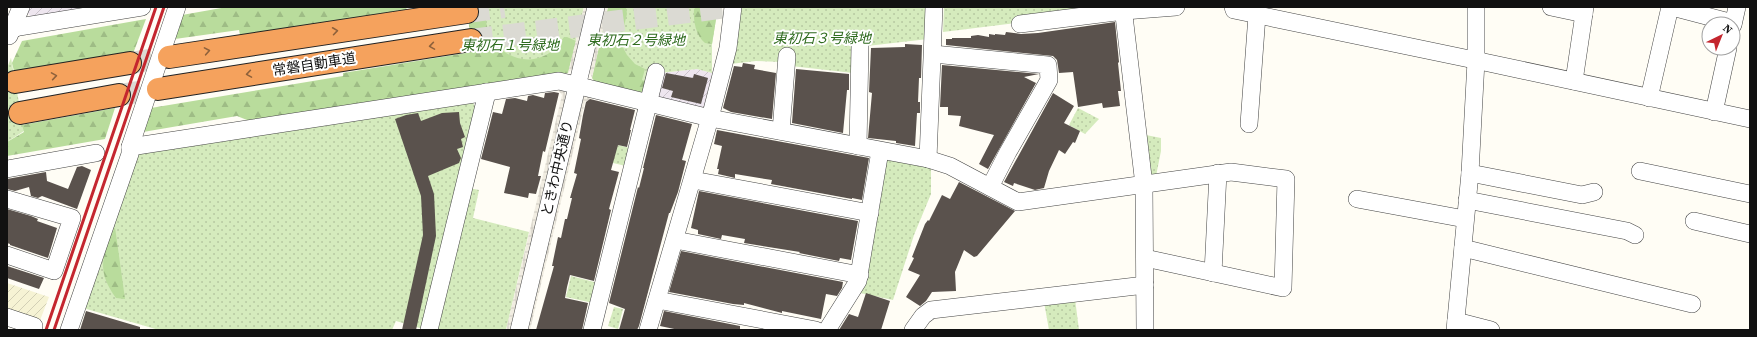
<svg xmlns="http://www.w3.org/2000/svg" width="1757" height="337" font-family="'Source Serif 4','Noto Sans JP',serif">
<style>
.industrial{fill:url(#industrial-furrows)}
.farmland{fill:url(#farmland-furrows)}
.green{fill:url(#green-dots)}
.forest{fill:url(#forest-firs)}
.plaza{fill:url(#plaza-grid)}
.building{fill:#5a524d}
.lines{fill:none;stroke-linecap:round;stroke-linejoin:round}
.highway-tunnel{stroke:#dbdad3;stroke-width:22;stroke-dasharray:22 11;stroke-linecap:butt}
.minor-casing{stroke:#444;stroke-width:18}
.highway-casing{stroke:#222;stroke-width:24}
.minor{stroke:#fff;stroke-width:17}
.highway{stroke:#f5a25d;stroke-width:22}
.rail{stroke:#c4262e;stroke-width:3}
.oneway{stroke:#8e613b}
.labels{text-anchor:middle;stroke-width:4;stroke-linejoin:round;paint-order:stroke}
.park-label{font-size:14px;font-style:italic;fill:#2f6b1f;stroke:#fff}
.street-label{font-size:14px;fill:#111;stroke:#fff}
</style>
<defs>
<pattern id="industrial-furrows" width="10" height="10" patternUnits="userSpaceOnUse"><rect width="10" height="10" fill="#eee6ef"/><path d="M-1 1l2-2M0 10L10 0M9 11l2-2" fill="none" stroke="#cbc4cc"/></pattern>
<pattern id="farmland-furrows" width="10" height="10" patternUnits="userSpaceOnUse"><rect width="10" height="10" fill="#f6f3d4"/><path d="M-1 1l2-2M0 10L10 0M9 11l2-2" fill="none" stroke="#d2cfb5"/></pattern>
<pattern id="green-dots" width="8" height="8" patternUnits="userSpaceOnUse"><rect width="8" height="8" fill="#d5ebbd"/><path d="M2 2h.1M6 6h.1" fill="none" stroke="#b6c8a1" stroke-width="1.8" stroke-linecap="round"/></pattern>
<pattern id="forest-firs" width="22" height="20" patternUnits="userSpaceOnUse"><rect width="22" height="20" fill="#b9dc9c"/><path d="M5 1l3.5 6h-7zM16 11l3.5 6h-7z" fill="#9ebc85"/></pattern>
<pattern id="plaza-grid" width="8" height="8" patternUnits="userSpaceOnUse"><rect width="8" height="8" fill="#f1ede2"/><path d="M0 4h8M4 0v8" fill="none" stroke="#cecac1"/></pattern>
</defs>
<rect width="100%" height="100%" fill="#fffdf5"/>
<g class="industrial">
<path d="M29,7H96L33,20L27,12Z"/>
<path d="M697,69L712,73L704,107L699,110L660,101L655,92L660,73Z"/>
</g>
<path class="farmland" d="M7,283L49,297L39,323L7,312Z"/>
<g class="green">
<path d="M467,7H584L568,73L477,88Z"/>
<path d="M608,7H718L712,44V73L697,69L660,73L645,90L592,78Z"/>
<path d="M740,7H929L928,39L867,46L853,73L791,66L782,62L756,61L730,64Z"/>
<path d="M944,7H1109L1016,23L943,32Z"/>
<path d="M11,58L24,131L7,142V68Z"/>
<path d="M472,101L477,110L423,329L396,321L392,330H159L83,308L136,154Z"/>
<path d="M1078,108L1099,119L1085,134L1069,125Z"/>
<path d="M1141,134L1161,138V151L1156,176L1148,177Z"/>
<path d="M605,142L630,148L626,166L613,163Z"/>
<path d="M886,157L931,166V194L914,235L893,300L856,292Z"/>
<path d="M469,188L479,190L473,218L529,232L506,330H435Z"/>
<path d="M571,276L598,283L593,303L566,297Z"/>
<path d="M1075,299L1079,330H1049L1044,302Z"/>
<path d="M614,307L623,309L618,329L608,326Z"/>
</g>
<g class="forest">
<path d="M227,7H406L407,10L240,35L239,30L175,39L182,15Z"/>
<path d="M467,7H487C479,41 515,71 546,55C554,51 559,44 564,37H567L576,41L568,73L252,122L237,116L143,132L151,108L343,76V73L472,52Z"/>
<path d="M608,7H626L627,14L620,42L627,55L635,64L645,69L642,80L647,82L645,90L637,95L597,85L592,78Z"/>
<path d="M697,7H718L712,44L705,43C696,36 693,21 694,9Z"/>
<path d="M146,19L134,51L14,71L12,63L22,41Z"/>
<path d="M115,108L105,139L7,156V142L24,132L22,125Z"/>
<path d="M115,227L125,299L116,298C96,271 102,255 115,227Z"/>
</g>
<g class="plaza">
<path d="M584,7H590L574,67L568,73Z"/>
<path d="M603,7H608L592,78L589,71Z"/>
<path d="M560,87L567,95L511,330H506L562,95L557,89Z"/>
<path d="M586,96L594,97L585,102L530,330H526L582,98Z"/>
</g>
<g class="building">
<path d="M1115,22L1119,62L1118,63L1121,91H1118L1120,106L1103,108L1102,103L1078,107L1073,72L1059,73L1057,60L1053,56L946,45V39H952V38H971V36L978,35L989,37V34L995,35V34L1005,35L1006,32L1021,34L1038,33Z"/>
<path d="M905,44L922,45L921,78H919L918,102H920V113H917L915,146L896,143V141L868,138L872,93L869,92L871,48L905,47Z"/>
<path d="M743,63L755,65L754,69L776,73L772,119L731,112L723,108L734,66L742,67Z"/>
<path d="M942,65L1039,74L1024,77L1036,83L988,169L979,164L994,135L959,126L961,116L948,115V107H940Z"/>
<path d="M796,69L849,74V90H847L843,133L792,123Z"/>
<path d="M666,73L693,78L694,74L708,78L701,104L671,97L673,91L662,88Z"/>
<path d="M554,92L559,93L545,152L543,151L538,176H541L536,194L529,193L528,198L504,193L510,167L481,159L493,112L502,114L506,99L515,98L527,101L528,96L533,95L544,98L545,93Z"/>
<path d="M1053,93L1074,106L1064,123L1080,131L1075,143L1073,142L1065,154L1059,150L1049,171L1044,188L1035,190L1014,183L1013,186L1004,182Z"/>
<path d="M590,99L635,110L630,130H631L627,147L618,145L611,170L619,172L609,209L611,210L594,281L570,275L567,287L565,298L588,303L582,330H536L554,266H552L558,237L561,238L565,219H567L572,198H570L577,174L574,173L581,139L579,138L583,115L586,102Z"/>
<path d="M459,112L460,123L465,137L461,139L463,147L457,149L461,158L459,163L428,176L434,194L436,236L416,330H402L423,235L421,196L395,119L406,115L418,113L421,121L442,113Z"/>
<path d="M656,115L692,124L682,160L686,161L678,192L670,213H669L639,326L637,330H619L625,309L609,303L638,187L639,188L644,168H643Z"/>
<path d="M717,130L869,158L862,200L852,198V199L771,184L772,180L735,174V178L718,174L719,169H717L722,146L714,144Z"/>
<path d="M82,166L91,170L77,209L42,196L38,198L31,196L29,187L15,191L7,189V179L46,172L47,181L68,189L77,167Z"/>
<path d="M959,182L1015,211L977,256L974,257L964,250L955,272L956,291L932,292L926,301L920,306L906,297L920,275L908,270L914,258L912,257L925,224L928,220L929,221L942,195L950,199Z"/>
<path d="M699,191L858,221L851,260L840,258L839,261L799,253L800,252L744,243L745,239L722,235L721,239L698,234V230L691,228Z"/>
<path d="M7,209L31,216L38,219L37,221L57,228L48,258L10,245V244L7,243Z"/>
<path d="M681,251L843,282L842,288L837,296L826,294L821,319L782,311V313L744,303V305L733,304L669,292Z"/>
<path d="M7,266L44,278L39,289L7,278Z"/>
<path d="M866,293L890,301L881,330H839L849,314L858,317Z"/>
<path d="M86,311L140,327V330H80Z"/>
<path d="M664,311L740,326V330H679L660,326Z"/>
</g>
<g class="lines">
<g class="highway-tunnel">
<path d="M467,12L504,7"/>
<path d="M471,40L727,7"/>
<path d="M130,63L169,57"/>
<path d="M119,95L158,89"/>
</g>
<g class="minor-casing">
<g id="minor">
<path d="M1123,7L1144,185L1145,330"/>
<path d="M1233,7L1234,10L1484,62L1750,119"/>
<path d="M1551,7L1584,14"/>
<path d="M1672,7L1733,23"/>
<path d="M1020,24L1124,11L1176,7"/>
<path d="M1733,25L1737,7"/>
<path d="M7,31L19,27L142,7"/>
<path d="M9,36L21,7"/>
<path d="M933,54L1048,65L1049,80L1008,152L990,187"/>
<path d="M1574,81L1585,7"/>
<path d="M1649,98L1670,7"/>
<path d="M1714,112L1728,48"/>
<path d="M1249,124L1257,15"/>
<path d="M781,131L787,56"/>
<path d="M858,146L860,46"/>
<path d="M130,147L559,81L710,118L928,159L950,166L1018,202L1231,172L1286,179L1283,288L1145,258"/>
<path d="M928,159L934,7"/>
<path d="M7,169L96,153"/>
<path d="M1640,171L1750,194"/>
<path d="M1470,173L1582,195L1594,192"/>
<path d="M693,180L870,213"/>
<path d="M7,199L72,218L54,271L7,255"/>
<path d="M1357,199L1465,219"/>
<path d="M1467,200L1627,231L1635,235"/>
<path d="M1694,221L1750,234"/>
<path d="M675,240L860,275"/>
<path d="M1463,248L1692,304"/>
<path d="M1213,273L1218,173"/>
<path d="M657,300L816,330"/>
<path d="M7,317L34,326L32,330"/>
<path d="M1456,321L1491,330"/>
<path d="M69,330L130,154V147L177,7"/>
<path d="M429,330L486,97V92"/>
<path d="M519,330L596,7"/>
<path d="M592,330L656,72"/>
<path d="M648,330L710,118L728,48L733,7"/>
<path d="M827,330L858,281L880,151"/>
<path d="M913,330L923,316L931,310L1145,285"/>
<path d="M1455,330L1470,173L1476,61V7"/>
</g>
</g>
<g class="highway-casing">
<g id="highway">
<path d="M169,57L467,12"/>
<path d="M15,82L130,63"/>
<path d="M158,89L471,40"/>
<path d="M20,113L119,95"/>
</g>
</g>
<use href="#minor" class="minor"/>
<use href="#highway" class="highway"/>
<g class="rail">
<path d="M46,330L156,7"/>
<path d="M54,330L164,7"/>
</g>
</g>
<defs><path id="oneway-chevron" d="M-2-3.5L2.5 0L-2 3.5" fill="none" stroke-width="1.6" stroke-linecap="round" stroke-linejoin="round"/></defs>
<g class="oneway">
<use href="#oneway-chevron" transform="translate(335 31) rotate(-8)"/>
<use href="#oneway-chevron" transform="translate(432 46) rotate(171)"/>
<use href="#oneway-chevron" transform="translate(207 51) rotate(-10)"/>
<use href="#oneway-chevron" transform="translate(249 74) rotate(171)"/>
<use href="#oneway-chevron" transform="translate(54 76) rotate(-9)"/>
</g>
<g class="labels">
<g class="park-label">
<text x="822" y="43">東初石３号緑地</text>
<text x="636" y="45">東初石２号緑地</text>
<text x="510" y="50">東初石１号緑地</text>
</g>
<g class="street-label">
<text transform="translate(314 64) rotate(-9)" y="5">常磐自動車道</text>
<text transform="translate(557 168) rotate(-77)" y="5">ときわ中央通り</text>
</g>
</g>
<rect width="1757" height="337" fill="none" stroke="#111111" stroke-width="16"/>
<g transform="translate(1721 36) rotate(43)"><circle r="19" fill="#ffffff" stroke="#a0a0a0"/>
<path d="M0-3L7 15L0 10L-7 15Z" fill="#c4262e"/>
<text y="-6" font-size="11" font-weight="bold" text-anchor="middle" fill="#111111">N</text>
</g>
</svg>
